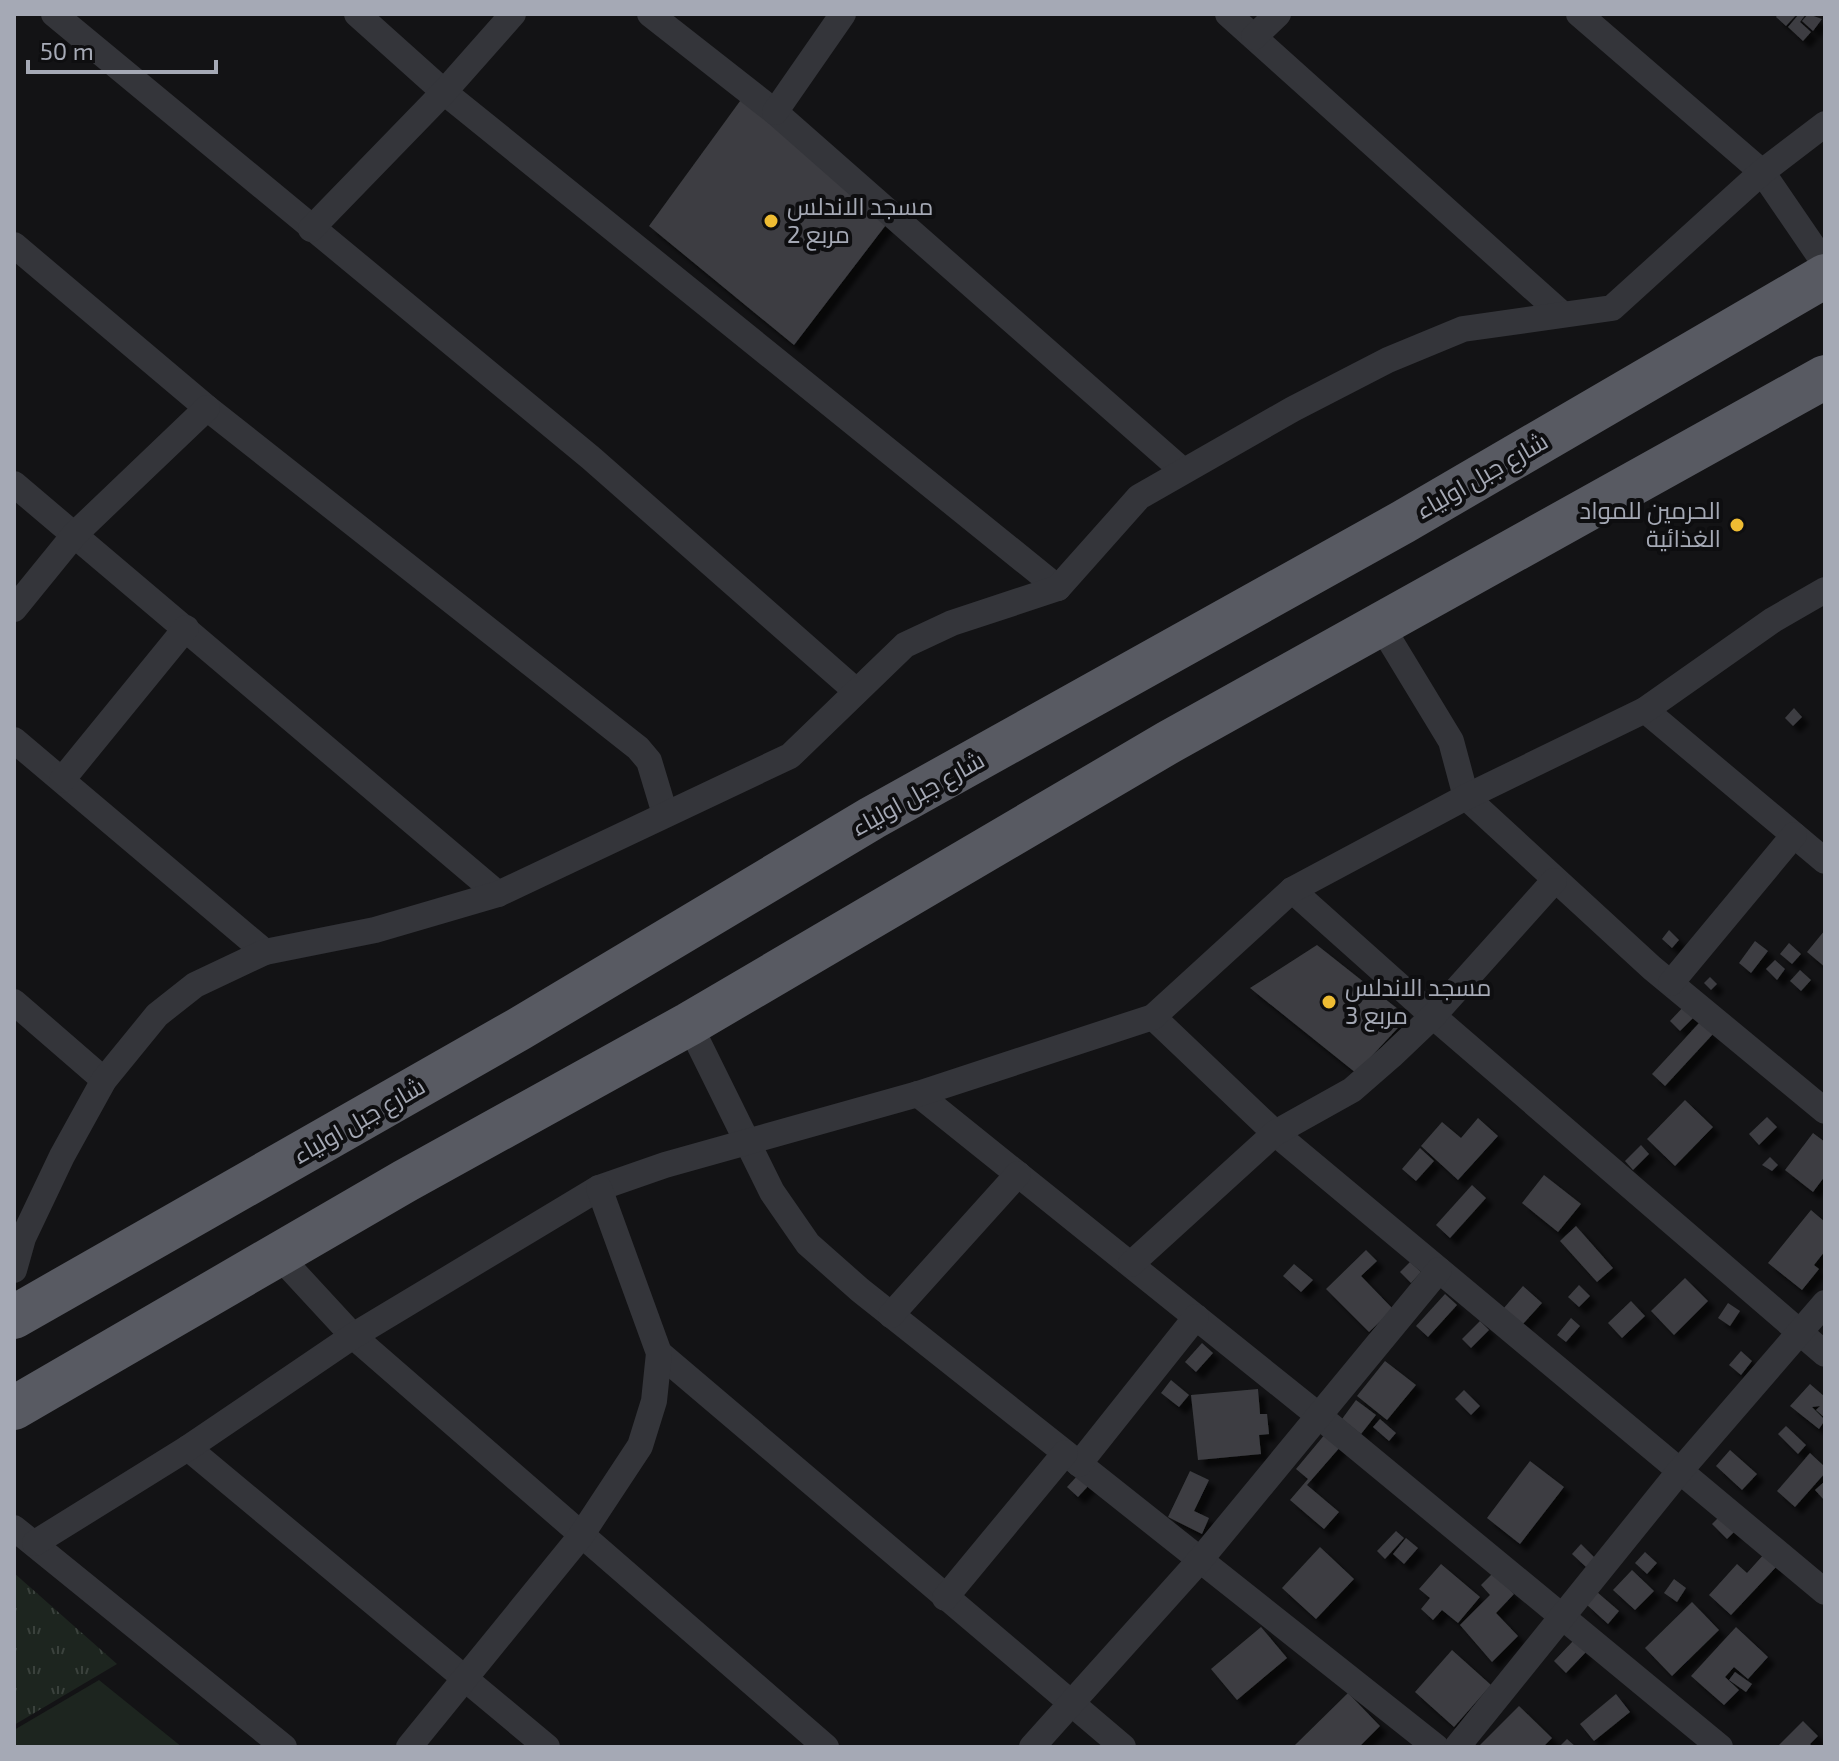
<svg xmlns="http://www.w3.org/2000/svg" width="1839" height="1761" font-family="'Exo 2',Cairo,sans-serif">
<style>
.grass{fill:url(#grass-tufts)}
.park{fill:#1d251f}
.building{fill:#3d3e42;filter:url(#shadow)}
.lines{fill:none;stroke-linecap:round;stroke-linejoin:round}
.minor{stroke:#34353a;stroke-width:26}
.trunk{stroke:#585a62;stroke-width:44}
.poi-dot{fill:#eebc33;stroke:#0e0e10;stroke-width:3}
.labels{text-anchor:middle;stroke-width:8;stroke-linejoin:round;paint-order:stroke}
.poi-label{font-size:24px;fill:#a5a9b5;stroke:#0e0e10;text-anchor:start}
.street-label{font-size:24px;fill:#a5a9b5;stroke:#0e0e10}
</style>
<defs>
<pattern id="grass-tufts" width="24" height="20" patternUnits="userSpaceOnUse" patternTransform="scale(2)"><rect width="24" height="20" fill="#1d251f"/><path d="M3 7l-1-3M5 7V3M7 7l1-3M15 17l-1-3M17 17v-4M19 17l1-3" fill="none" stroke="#3b423d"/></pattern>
<filter id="shadow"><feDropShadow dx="7" dy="7" stdDeviation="2" flood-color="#0009"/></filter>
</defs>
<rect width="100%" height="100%" fill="#131315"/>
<path class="grass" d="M14,1573L117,1664L14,1725Z"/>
<path class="park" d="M99,1680L182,1747H14V1730Z"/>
<g class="building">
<path d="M1778,14H1797L1786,26L1776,17Z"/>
<path d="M1799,14H1806L1800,22L1811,32L1803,41L1788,27Z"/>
<path d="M1808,14L1822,19L1813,31L1802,21Z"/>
<path d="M743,97L892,217L794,345L649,226Z"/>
<path d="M1794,708L1802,717L1793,726L1785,718Z"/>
<path d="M1669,930L1679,940L1672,948L1662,939Z"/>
<path d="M1825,930V967L1807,952Z"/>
<path d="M1755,941L1768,951L1751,973L1739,963Z"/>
<path d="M1789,943L1801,954L1792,964L1780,954Z"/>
<path d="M1317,945L1408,1017L1356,1073L1250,988Z"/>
<path d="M1775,960L1785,969L1777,980L1766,969Z"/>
<path d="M1800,970L1811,980L1801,991L1790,981Z"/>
<path d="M1710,977L1717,984L1711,990L1704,983Z"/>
<path d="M1687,1003L1698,1013L1680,1031L1670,1021Z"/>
<path d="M1700,1022L1713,1034L1665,1086L1652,1074Z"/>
<path d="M1685,1100L1713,1127L1675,1166L1647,1139Z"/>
<path d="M1767,1117L1777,1127L1759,1145L1749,1134Z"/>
<path d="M1478,1118L1498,1136L1458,1180L1421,1146L1442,1122L1461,1138Z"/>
<path d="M1813,1133L1825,1142V1176L1813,1192L1785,1170Z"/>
<path d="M1641,1145L1649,1154L1633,1170L1625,1161Z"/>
<path d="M1420,1148L1434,1161L1416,1181L1402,1169Z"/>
<path d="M1770,1157L1778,1165L1772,1171L1762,1165Z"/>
<path d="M1544,1175L1581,1204L1558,1232L1522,1203Z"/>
<path d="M1472,1185L1486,1198L1450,1238L1436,1225Z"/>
<path d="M1811,1210L1825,1222V1251L1814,1265L1819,1269L1802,1290L1768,1263Z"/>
<path d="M1576,1226L1613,1268L1597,1282L1560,1241Z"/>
<path d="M1366,1250L1377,1261L1361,1276L1393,1309L1369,1332L1326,1289Z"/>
<path d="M1410,1262L1421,1272L1411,1283L1400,1272Z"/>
<path d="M1294,1264L1313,1280L1301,1292L1283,1276Z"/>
<path d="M1685,1278L1708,1301L1674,1335L1651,1311Z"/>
<path d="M1579,1285L1590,1296L1579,1307L1568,1297Z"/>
<path d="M1523,1286L1542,1303L1522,1325L1503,1309Z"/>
<path d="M1445,1294L1457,1305L1428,1337L1416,1326Z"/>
<path d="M1631,1301L1645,1316L1622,1338L1608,1323Z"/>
<path d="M1728,1303L1740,1311L1730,1326L1718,1318Z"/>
<path d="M1571,1318L1580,1326L1566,1342L1557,1335Z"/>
<path d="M1480,1321L1489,1330L1471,1348L1462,1339Z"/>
<path d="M1202,1343L1213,1353L1196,1372L1185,1362Z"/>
<path d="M1741,1351L1752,1361L1741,1375L1729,1365Z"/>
<path d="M1385,1361L1416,1385L1387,1420L1357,1396Z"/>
<path d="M1171,1380L1189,1395L1179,1407L1161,1393Z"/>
<path d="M1810,1384L1825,1397V1418L1816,1410L1820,1406L1812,1407L1825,1420L1819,1429L1790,1406Z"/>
<path d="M1258,1389L1260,1414H1267L1269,1434L1259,1435L1261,1454L1198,1460L1191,1395Z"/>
<path d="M1464,1390L1480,1406L1471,1415L1455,1399Z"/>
<path d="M1356,1400L1376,1415L1361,1434L1342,1419Z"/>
<path d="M1380,1419L1396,1433L1389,1441L1373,1427Z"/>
<path d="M1786,1426L1806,1445L1798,1454L1778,1434Z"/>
<path d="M1326,1433L1341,1446L1307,1485L1339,1512L1324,1529L1290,1500L1308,1479L1296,1469Z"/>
<path d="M1730,1450L1757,1474L1742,1490L1716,1466Z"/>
<path d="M1810,1453L1825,1467V1473L1795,1507L1777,1491Z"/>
<path d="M1530,1461L1564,1487L1520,1544L1487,1518Z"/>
<path d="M1190,1471L1209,1480L1194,1511L1209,1518L1202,1534L1168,1517Z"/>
<path d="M1079,1474L1090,1484L1078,1497L1067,1487Z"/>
<path d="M1825,1481V1501L1815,1490Z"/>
<path d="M1727,1509L1742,1524L1727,1539L1712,1524Z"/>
<path d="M1396,1531L1404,1538L1385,1559L1377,1551Z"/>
<path d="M1406,1538L1418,1548L1404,1564L1393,1554Z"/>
<path d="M1581,1544L1595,1558L1586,1567L1572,1554Z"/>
<path d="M1320,1547L1354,1579L1316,1619L1282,1588Z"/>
<path d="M1645,1552L1657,1563L1647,1574L1635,1563Z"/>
<path d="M1765,1553L1778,1565L1731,1615L1709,1595L1737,1564L1747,1573Z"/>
<path d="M1441,1564L1480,1597L1458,1623L1442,1610L1433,1620L1421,1609L1430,1598L1419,1589Z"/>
<path d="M1632,1570L1654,1591L1635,1610L1613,1590Z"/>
<path d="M1493,1573L1514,1594L1496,1613L1518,1636L1492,1662L1460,1625L1490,1595L1481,1585Z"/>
<path d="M1674,1579L1686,1588L1677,1602L1664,1593Z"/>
<path d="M1597,1592L1619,1611L1608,1624L1586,1604Z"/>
<path d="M1692,1602L1719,1630L1672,1676L1645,1648Z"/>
<path d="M1261,1627L1287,1658L1237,1700L1211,1669Z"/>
<path d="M1736,1627L1768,1657L1748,1679L1734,1667L1725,1677L1739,1690L1724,1705L1691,1676Z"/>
<path d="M1574,1640L1586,1652L1566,1673L1554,1661Z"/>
<path d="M1452,1650L1491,1685L1454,1727L1415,1692Z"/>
<path d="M1735,1672L1752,1684L1746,1692L1729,1680Z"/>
<path d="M1348,1693L1380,1726L1359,1747H1297L1295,1745Z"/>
<path d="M1616,1694L1630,1712L1594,1741L1580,1724Z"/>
<path d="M1519,1706L1552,1738L1543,1747H1478Z"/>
<path d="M1803,1721L1818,1736L1810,1744L1812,1747H1777Z"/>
<path d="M1567,1739L1576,1747H1559Z"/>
</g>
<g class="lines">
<g class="minor">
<path d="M54,14L591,458L856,691"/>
<path d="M357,14L444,92L1058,588"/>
<path d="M650,14L775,112L1182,470"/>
<path d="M1228,14L1562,314"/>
<path d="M1579,14L1762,172L1825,264"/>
<path d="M1254,37L1278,14"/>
<path d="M775,112L843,14"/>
<path d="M311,229L444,92L513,14"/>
<path d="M14,245L207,408L638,748L649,761L665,814"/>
<path d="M14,484L498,894"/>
<path d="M14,609L75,534L207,408"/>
<path d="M1380,624L1451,741L1466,797L1652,968L1825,1111"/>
<path d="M1645,710L1825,861"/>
<path d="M14,740L265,952"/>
<path d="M62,780L186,628"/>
<path d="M1292,890L1433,1016L1825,1354"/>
<path d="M1671,983L1794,835"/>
<path d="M14,1002L104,1080"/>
<path d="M1153,1017L1275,1133L1825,1592"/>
<path d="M689,1024L772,1192L808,1244L860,1290L1436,1747"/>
<path d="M918,1094L1319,1416L1720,1747"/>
<path d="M280,1257L353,1336L826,1747"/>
<path d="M1131,1264L1275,1133L1352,1090L1391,1056L1433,1016L1554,881"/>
<path d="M14,1270L23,1238L62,1156L104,1080L157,1015L195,985L265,952L375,930L498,894L790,756L905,645L952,623L1058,588L1139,497L1293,409L1388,360L1463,329L1612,308L1762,172L1825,124"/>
<path d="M891,1315L1018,1174"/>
<path d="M659,1353L1123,1747"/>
<path d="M188,1448L547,1747"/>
<path d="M1079,1464L1196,1317"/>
<path d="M14,1528L284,1747"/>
<path d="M35,1543L188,1448L353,1336L599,1188L665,1165L918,1094L1153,1017L1292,890L1466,797L1645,710L1773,620L1825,590"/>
<path d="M945,1598L1065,1453"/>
<path d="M409,1747L580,1537L640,1446L654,1401L659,1353L599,1188"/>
<path d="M1032,1747L1200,1560L1439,1270"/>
<path d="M1457,1747L1679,1472L1825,1303"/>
</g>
<g class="trunk">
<path d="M14,1317L519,1029L872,818L1403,522L1825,276"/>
<path d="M14,1408L405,1181L689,1024L1169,742L1825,377"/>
</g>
</g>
<g class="poi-dot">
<circle cx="771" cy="221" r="8"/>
<circle cx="1737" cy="525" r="8"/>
<circle cx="1329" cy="1002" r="8"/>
</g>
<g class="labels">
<g class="poi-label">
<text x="787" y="215">مسجد الاندلس<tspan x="787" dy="28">مربع 2</tspan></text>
<text x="1721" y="519" text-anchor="end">الحرمين للمواد<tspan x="1721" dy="28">الغذائية</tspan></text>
<text x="1345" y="996">مسجد الاندلس<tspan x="1345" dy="28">مربع 3</tspan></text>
</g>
<g class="street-label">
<text transform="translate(1482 476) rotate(-30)" y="8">شارع جبل اولياء</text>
<text transform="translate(918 794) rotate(-29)" y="8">شارع جبل اولياء</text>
<text transform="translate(359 1121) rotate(-30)" y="8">شارع جبل اولياء</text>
</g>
</g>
<rect width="1839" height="1761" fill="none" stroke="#a5a9b5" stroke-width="32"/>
<path d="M28 60v12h188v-12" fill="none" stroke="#a5a9b5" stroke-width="4"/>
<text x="40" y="60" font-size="24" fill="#a5a9b5" stroke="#0e0e10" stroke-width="6" paint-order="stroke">50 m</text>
</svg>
